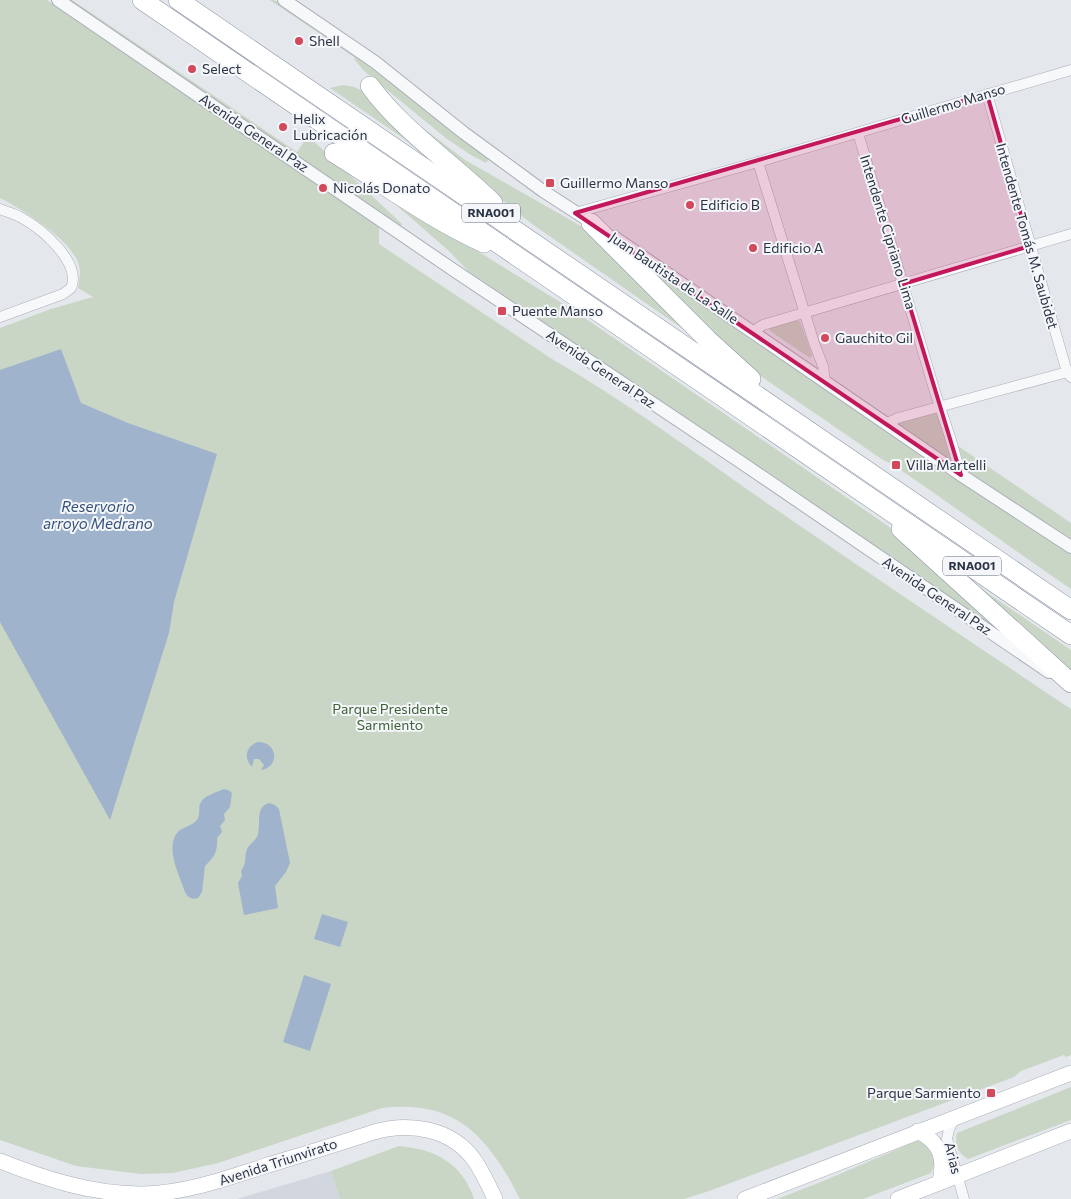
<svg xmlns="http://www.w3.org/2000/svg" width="1071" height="1199" font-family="Commissioner,sans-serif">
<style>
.built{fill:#d2d6de}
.green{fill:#c9d6c5}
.water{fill:#9fb4cc}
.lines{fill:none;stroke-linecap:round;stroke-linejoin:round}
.minor-casing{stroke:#a9aeb7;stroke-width:11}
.tertiary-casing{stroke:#a9aeb7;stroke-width:14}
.secondary-casing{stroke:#a9aeb7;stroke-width:16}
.motorway-casing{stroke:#8b94a3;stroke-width:20}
.minor{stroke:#f7f8fa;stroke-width:10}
.tertiary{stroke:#f7f8fa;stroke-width:12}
.secondary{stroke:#fff;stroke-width:15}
.motorway{stroke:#fff;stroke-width:19}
.marked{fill:#c2185b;fill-opacity:0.2;stroke:#c2185b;stroke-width:4;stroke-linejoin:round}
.poi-dot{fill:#d1495b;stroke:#f4f6f9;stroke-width:2}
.labels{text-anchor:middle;stroke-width:4;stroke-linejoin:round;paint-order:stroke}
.shield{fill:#f4f6f9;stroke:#676e7b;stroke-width:1}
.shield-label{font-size:12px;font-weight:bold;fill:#2b3445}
.poi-label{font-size:14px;fill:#2b3445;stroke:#f4f6f9;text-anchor:start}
.street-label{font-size:14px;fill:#2b3445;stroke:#f4f6f9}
.park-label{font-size:14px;fill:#3f6138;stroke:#f4f6f9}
.water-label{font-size:15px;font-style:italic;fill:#34527a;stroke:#f4f6f9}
</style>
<rect width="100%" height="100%" fill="#e4e7ec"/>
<path class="built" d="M331,1171L340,1199H237Z"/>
<g class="green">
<path d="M0,0H47L379,227V244L552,359C635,407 711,465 790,519C883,583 977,646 1071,709V1055L1066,1057L1064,1055L1021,1071L1014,1077L709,1191L684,1199H520C515,1190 511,1181 505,1172C475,1122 441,1101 382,1108L218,1163L173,1173L141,1174L76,1166L0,1140V328L51,309L93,297L78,288C79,281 81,273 79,265C72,240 22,209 0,198Z"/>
<path d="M68,0H72L297,152L308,136L402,224L401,226Z"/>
<path d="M270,0H274L377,70L490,158L486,163L471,155L447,139L364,71L355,60L354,57Z"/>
<path d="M343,85L354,87L365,92L431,157L330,88Z"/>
<path d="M405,114L465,160L595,234L696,338L532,224L467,171Z"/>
<path d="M380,191L573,310L888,526L1007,634L1005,636L468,271L449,251Z"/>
<path d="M633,257L1071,553V589C1011,548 952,505 892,464L883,460L765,379L715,339Z"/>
<path d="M794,320L800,321L812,355L810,358L770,331L769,329Z"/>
<path d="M938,412L951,458L948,460L898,426L899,421Z"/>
<path d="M958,446L1071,523V540L963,468Z"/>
<path d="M976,585L1071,650V672Z"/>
<path d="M1071,1087V1120L968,1159C958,1153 954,1145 957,1133Z"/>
<path d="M919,1140L929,1144L935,1163L931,1173L863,1199H777L821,1182Z"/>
<path d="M399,1146C435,1149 462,1163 474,1199H340L331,1171Z"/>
</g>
<g class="water">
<path d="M61,349L81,403L128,423L217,454L174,602L169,633L110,820L0,622V370Z"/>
<path d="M258,742C278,742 280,767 261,770L264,765L259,759H254L252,767C243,758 246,746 258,742Z"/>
<path d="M224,789L228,790L232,793L230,807L224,814L225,820L220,826L222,832L217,838C218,852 214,857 205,866L202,892L198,898C192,900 188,898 185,892C180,876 165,849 177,833C182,827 191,826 196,821C202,815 197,808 201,802C204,796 217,792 224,789Z"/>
<path d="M269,803L275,805L279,809L290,863L286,872L275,886L278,908L244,915L238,883L242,876L241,871C247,863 244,858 247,849C250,843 257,840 258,834C261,822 255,807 269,803Z"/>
<path d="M322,914L348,922L340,947L314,939Z"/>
<path d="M304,975L331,984L310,1051L283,1042Z"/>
</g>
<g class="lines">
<g class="minor-casing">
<g id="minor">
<path d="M987,94L1067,372L1071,377"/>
<path d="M858,133L935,392L950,437L961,475"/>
<path d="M758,162L814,343L823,366L825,381"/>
<path d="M0,209C7,212 15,214 22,218C42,229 82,263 71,288L63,294L0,317"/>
<path d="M575,213L758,162L1071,70"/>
<path d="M752,332L763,325L1071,234"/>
<path d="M887,423L898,418L1071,371"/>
<path d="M955,1118L949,1129L947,1139L964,1199"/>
</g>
</g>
<g class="tertiary-casing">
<g id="tertiary">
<path d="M58,0L455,271L742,463L1049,672"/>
<path d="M284,0L375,62L464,133L543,191L597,226"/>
<path d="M614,237L961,475L1071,547"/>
</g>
</g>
<g class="secondary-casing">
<g id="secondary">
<path d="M918,1131C941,1143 945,1158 940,1182"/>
<path d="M0,1161C45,1179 95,1195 144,1194C186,1193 225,1179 265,1166C301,1155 338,1144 374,1132C410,1122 452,1128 475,1161C483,1173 489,1186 495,1199"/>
<path d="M745,1199L1071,1073"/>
<path d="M898,1199L1071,1131"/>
</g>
</g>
<g class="motorway-casing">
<g id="motorway">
<path d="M142,0L1071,635"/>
<path d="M178,0L1071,610"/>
<path d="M370,86C401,129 454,165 493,203"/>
<path d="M334,153C384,184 431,219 484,243"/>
<path d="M591,223L708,340L751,379"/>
<path d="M901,529L1071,683"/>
</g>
</g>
<use href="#minor" class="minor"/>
<use href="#tertiary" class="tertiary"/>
<use href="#secondary" class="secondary"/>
<use href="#motorway" class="motorway"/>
</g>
<path class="marked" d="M987,94L1030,246L903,284L961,475L575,213Z"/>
<g class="poi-dot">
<circle cx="299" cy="41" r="5"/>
<circle cx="192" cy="69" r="5"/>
<circle cx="283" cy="127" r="5"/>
<rect x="545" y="178" width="10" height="10" rx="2.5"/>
<circle cx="323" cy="188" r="5"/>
<circle cx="690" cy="205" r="5"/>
<circle cx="753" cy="248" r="5"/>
<rect x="497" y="306" width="10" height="10" rx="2.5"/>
<circle cx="825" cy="338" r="5"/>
<rect x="891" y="460" width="10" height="10" rx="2.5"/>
<rect x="986" y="1088" width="10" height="10" rx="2.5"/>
</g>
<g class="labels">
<g class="shield">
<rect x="462" y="203.5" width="58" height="19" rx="4"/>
<rect x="943" y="556.5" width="58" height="19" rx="4"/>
</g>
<g class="shield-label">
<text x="491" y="217">RNA001</text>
<text x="972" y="570">RNA001</text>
</g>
<g class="poi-label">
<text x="309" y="46">Shell</text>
<text x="202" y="74">Select</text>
<text x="293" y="124">Helix<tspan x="293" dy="16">Lubricación</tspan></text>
<text x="560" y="188">Guillermo Manso</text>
<text x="333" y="193">Nicolás Donato</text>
<text x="700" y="210">Edificio B</text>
<text x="763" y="253">Edificio A</text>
<text x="512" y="316">Puente Manso</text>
<text x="835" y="343">Gauchito Gil</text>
<text x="906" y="470">Villa Martelli</text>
<text x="981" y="1098" text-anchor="end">Parque Sarmiento</text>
</g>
<g class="street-label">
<text transform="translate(953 104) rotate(-17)" y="5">Guillermo Manso</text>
<text transform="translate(254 133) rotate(34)" y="5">Avenida General Paz</text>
<text transform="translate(888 232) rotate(73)" y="5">Intendente Cipriano Lima</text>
<text transform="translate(1027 236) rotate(74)" y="5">Intendente Tomás M. Saubidet</text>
<text transform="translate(674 278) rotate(34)" y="5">Juan Bautista de La Salle</text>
<text transform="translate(601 369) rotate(34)" y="5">Avenida General Paz</text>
<text transform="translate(937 596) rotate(34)" y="5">Avenida General Paz</text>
<text transform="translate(953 1158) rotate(76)" y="5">Arias</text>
<text transform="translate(278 1162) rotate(-18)" y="5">Avenida Triunvirato</text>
</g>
<g class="park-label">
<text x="390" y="714">Parque Presidente<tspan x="390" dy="16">Sarmiento</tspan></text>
</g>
<g class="water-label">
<text x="98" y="512">Reservorio<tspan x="98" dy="17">arroyo Medrano</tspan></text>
</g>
</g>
</svg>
